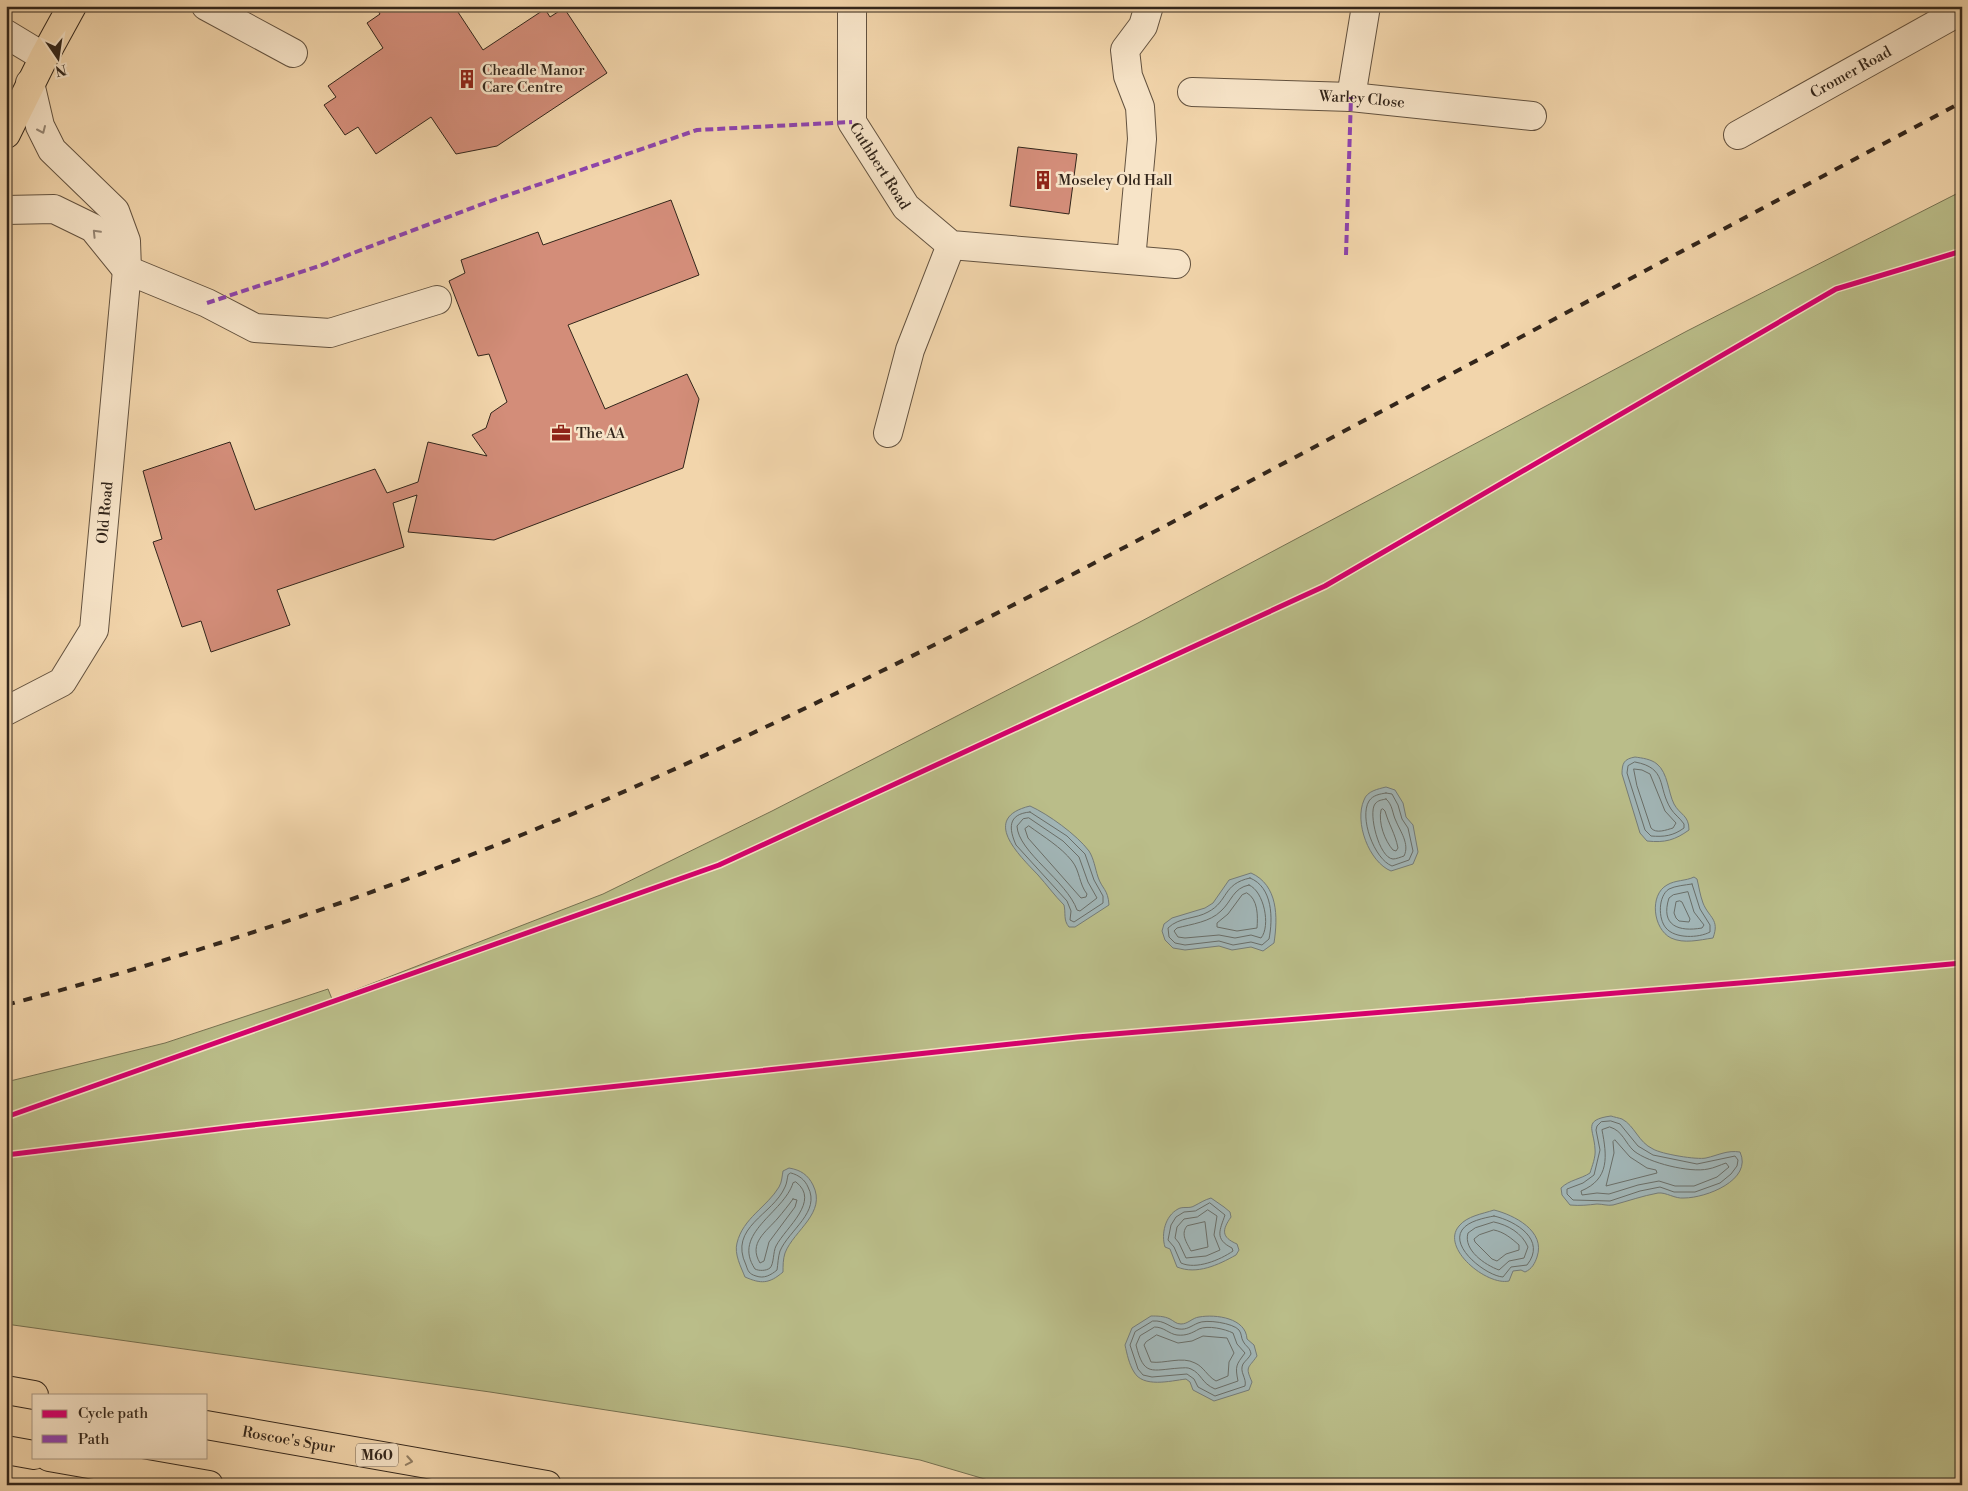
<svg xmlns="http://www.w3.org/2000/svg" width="1968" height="1491" font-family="'Libre Bodoni',serif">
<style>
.green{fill:#babd89;stroke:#767252}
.water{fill:#a1b5b6;stroke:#757c78}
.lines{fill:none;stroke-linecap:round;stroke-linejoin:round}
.shore{stroke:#6a6e68;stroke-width:1}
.building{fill:#d38d79;stroke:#33261b}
.minor-casing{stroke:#63523f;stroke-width:30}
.major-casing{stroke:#33261b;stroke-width:30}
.highway-casing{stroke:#33261b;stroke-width:30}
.minor{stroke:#f7e4c8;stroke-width:28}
.major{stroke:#f2d5ab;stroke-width:28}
.highway{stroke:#f2d5ab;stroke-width:28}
.rail{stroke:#33261b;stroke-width:4;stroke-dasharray:9 9;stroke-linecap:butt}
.quiet{stroke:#8e44ad;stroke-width:4;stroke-dasharray:8 4;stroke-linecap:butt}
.cycleway-casing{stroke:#f7e4c8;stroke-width:8}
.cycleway{stroke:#d6006c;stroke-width:5}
.oneway{stroke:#958572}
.oneway2{stroke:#927e63}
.labels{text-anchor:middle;stroke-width:5;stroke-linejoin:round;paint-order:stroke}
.shield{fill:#f7e4c8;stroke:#6e5f4f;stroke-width:1}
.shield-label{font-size:14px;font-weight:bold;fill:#33261b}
.poi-label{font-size:15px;fill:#33261b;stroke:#f7e4c8;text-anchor:start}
.street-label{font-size:15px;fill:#33261b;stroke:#f7e4c8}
</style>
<rect width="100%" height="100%" fill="#f2d5ab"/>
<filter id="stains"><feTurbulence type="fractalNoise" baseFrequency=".004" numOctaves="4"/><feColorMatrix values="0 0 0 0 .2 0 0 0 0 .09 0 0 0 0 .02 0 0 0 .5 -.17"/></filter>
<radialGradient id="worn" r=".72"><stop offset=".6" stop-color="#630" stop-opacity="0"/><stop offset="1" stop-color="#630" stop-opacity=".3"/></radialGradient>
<path class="green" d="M1962,191V1485H1005L920,1460L846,1447L490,1392L6,1324V1082L165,1043L328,989L332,999L603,894L772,811L1138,623L1687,331Z"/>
<g class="water">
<path d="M1635,757C1642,758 1651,759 1657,764C1668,773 1668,792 1674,804C1680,815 1689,815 1689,830C1675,840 1665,843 1647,841L1640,833L1622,774C1622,763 1624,759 1635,757Z"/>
<path d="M1386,787L1395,790L1403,803L1406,817L1413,825L1418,852L1413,864L1391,871C1369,862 1354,822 1364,800C1367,791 1378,789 1386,787Z"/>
<path d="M1030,806C1048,814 1077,835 1089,851C1094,859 1095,868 1098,877C1102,889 1108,889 1109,905L1075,927H1069C1063,920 1066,913 1064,905C1054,895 1047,885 1038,875C1019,855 980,818 1030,806Z"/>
<path d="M1251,873C1278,885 1278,917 1274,943L1263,951L1251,947L1232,950L1219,946L1185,950L1173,948L1165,940L1162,931L1164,924L1172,918L1205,908L1213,903L1229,880Z"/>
<path d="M1694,877L1697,879C1699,887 1700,895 1703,903C1709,918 1720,919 1713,938C1699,940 1684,944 1671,938C1653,929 1649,895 1667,885C1675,880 1686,881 1694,877Z"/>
<path d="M1611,1116C1614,1117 1619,1118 1622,1119C1635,1126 1638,1142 1653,1149C1661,1154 1697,1160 1706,1158C1719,1155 1727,1150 1740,1152C1753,1180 1706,1198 1684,1198C1675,1199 1666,1192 1658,1193C1642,1196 1628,1201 1613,1205C1607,1206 1603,1204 1597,1204C1588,1205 1580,1206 1570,1205L1562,1195L1561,1188C1569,1180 1581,1179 1590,1173C1592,1166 1596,1157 1595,1149C1594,1129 1582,1120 1611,1116Z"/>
<path d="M789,1168C801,1170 808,1175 813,1185C827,1213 794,1230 785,1253C783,1259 783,1266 783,1272C769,1284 761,1284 745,1277C741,1267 734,1254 737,1243C743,1218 767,1207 779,1187C782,1182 782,1176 783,1171Z"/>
<path d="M1211,1198L1224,1207L1230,1212L1231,1217C1222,1230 1221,1237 1237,1244L1239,1250L1236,1255C1218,1265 1197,1275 1177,1267L1170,1249L1165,1247C1161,1234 1165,1216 1178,1209C1183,1206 1189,1209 1194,1206C1200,1203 1204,1200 1211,1198Z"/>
<path d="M1494,1210C1514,1215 1546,1231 1537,1257C1535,1263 1532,1269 1525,1272L1521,1270L1513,1271L1509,1281C1487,1286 1440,1248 1459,1226C1467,1216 1482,1214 1494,1210Z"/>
<path d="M1151,1316C1157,1316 1164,1316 1170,1319C1174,1321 1176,1324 1181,1324C1188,1324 1192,1318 1199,1317C1216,1314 1246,1318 1247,1339L1254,1345L1257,1356C1248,1369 1245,1366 1252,1382L1249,1390L1214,1401L1193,1390L1190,1382L1186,1379C1170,1381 1143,1388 1134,1372C1129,1364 1127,1354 1125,1345L1132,1328Z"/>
</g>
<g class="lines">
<g class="shore">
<path d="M1635,762C1668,768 1657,787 1671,809C1674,814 1680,818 1684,824V828C1673,836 1664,837 1651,836L1645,830L1627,773L1628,766Z"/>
<path d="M1634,769L1642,770L1650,774L1665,811L1676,823L1673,828C1666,830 1656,834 1651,828L1637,786Z"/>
<path d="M1386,793L1392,794L1398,805L1402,819L1408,828L1413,851L1409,860L1392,866C1374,859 1359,817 1369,801C1373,795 1380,794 1386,793Z"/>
<path d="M1386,799C1393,805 1392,813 1396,821C1400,831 1410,844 1404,856C1401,857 1396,859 1393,859C1379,858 1368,813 1375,804C1378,800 1382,800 1386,799Z"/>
<path d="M1383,809L1385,811C1389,825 1395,833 1398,848L1396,851L1393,850C1385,841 1378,823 1381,810Z"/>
<path d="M1030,812L1067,836L1085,854L1094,880L1103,896V903L1074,922L1070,920L1071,911L1067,901L1016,845C1009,829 1007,814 1030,812Z"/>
<path d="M1029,818L1063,841L1079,857L1088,882L1097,898L1080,911L1077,910C1067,881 1018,852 1017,826L1023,819Z"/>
<path d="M1029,826C1044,837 1061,847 1072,861C1080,871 1079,884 1087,894L1086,897L1081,898L1028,838L1025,829Z"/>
<path d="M1250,878C1273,887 1273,919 1269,939L1262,945L1251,942L1233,945L1219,941L1185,945L1175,943L1169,937L1168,928C1179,917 1196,919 1208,912C1229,901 1222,884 1250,878Z"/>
<path d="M1692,884L1700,909L1710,925V932C1699,938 1675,939 1666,928C1658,919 1658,896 1669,889C1675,886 1685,885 1692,884Z"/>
<path d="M1249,885C1264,891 1271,926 1261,938L1251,935L1235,938L1219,935L1185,938L1178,937L1174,931L1177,928C1192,924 1210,922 1221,911C1232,901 1233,888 1249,885Z"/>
<path d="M1688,892L1694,912L1704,925L1702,928C1679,932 1660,926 1669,898L1673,895Z"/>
<path d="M1247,893C1258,899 1258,916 1257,928L1237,931L1217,927V923L1228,914L1242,895Z"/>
<path d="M1680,901L1682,902L1690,919L1689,922L1679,921L1676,918L1674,913L1676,902Z"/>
<path d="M1611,1121L1620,1124L1638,1146L1653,1155L1697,1164L1735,1156L1738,1160L1737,1166L1731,1174L1720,1183L1695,1192H1674L1660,1187L1640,1191L1610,1201L1573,1200L1567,1194V1189L1583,1183L1594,1175L1600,1150L1596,1130L1597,1126L1601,1122Z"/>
<path d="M1610,1127C1623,1131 1625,1143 1634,1151C1649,1163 1690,1173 1708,1169C1714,1168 1720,1165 1726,1163L1729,1167L1717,1177L1694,1186H1675L1659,1181L1638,1185L1609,1194L1597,1193L1582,1195L1581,1191C1610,1179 1607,1156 1602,1130Z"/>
<path d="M1615,1140L1630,1157L1647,1168L1656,1170L1657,1173L1606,1186L1614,1153L1613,1142Z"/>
<path d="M791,1173C799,1175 805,1180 808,1187C821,1212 789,1230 780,1251C778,1257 778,1264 777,1270C771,1275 764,1279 756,1276C749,1274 748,1271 746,1265C728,1227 773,1215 785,1187C787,1183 787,1179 788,1175Z"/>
<path d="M796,1182C821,1201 786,1227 776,1246C773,1252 774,1264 770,1268C766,1271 759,1271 755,1269C731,1233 784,1213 793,1183Z"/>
<path d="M793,1199L797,1200L795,1207L769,1242L764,1261L760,1263C748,1243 766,1232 778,1218C783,1212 788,1206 793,1199Z"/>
<path d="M1210,1203L1225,1215C1220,1230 1214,1239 1232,1248L1233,1251C1220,1260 1196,1270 1181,1263L1174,1247L1168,1240L1171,1225L1176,1217L1184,1212L1195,1211Z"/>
<path d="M1208,1210L1217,1216L1214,1235L1220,1250L1206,1256L1186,1258L1179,1243L1175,1238L1177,1227L1184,1219L1197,1217Z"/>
<path d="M1494,1216C1516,1221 1547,1240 1527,1265L1511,1267L1503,1277C1487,1276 1450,1248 1462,1230C1468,1221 1484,1218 1494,1216Z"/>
<path d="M1205,1222L1208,1247L1191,1251C1187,1243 1180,1234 1187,1226Z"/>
<path d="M1494,1222C1508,1225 1522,1233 1528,1247L1524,1258L1509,1261L1499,1270C1485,1265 1463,1250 1468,1233L1475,1228Z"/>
<path d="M1494,1230C1504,1232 1511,1238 1519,1245V1250L1506,1254L1497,1261L1492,1259L1475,1242L1474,1239L1479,1235Z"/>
<path d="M1153,1321C1165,1320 1170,1328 1179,1329C1187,1330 1191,1326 1198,1323C1206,1319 1233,1323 1239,1330C1242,1334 1241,1338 1243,1341C1246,1347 1250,1347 1251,1354C1249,1358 1245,1361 1243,1364C1239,1372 1247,1378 1245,1386L1215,1396L1198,1387L1194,1379L1187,1374L1152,1377L1143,1375L1138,1369L1130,1345L1135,1332Z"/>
<path d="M1155,1327C1164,1327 1169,1334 1177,1335C1186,1336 1192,1333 1199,1329C1208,1325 1225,1329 1233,1333L1237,1344L1245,1353C1236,1365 1235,1366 1238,1381L1215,1389C1201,1383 1202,1374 1191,1369C1187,1367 1184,1368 1180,1368C1151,1370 1144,1377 1136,1345L1140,1336Z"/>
<path d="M1157,1335L1178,1343L1192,1341L1203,1336L1227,1338L1234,1353L1229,1362L1228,1376L1216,1381C1207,1376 1204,1367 1195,1363C1182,1356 1164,1364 1151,1362L1144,1345L1146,1342Z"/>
</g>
</g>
<g class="building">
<path d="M375,6H454L483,50L545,9L550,17L564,8L607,73L497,146L456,154L431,117L376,154L358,127L345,135L324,105L336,97L328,86L383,48L367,23L380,14Z"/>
<path d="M1018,147L1077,154L1069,214L1010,206Z"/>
<path d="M671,200L699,275L568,325L605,409L687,374L699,399L683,468L494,540L408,532L417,495L393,503L404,547L277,590L290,625L211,652L201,621L182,627L153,542L162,539L143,471L230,442L255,510L375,469L387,493L418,482L428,442L487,456L472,435L486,428L491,413L507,402L489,354L478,356L449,281L465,273L461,260L538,232L543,245Z"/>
</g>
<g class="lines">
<g class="minor-casing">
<g id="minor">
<path d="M206,6L293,53"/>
<path id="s1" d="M852,6V122L906,207L951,245L1176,264"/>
<path d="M6,34L44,57"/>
<path id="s2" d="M1192,92L1351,97L1532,116"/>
<path d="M1351,97L1366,6"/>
<path id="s3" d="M1738,135L1962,10"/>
<path d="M6,210L54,209L93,228L127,270L207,303L255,328L330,333L437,300"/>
<path d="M1131,260L1142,139L1140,107L1128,76L1125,50L1143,26L1149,6"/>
<path d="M888,433L910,350L951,245"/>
<path id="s4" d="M6,711L62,682L94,630L127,270L126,241L115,211L52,150L40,126L30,83"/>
</g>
</g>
<g class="major-casing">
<path id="major" d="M6,134L44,57L72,6"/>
</g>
<g class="highway-casing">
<g id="highway">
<path d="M6,1390L34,1395"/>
<path id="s5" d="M206,1425L547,1485"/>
<path d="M6,1450L34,1455"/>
<path d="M49,1457L209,1485"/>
</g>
</g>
<use href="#minor" class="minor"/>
<use href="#major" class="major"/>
<use href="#highway" class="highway"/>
<path class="rail" d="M6,1005C205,952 402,887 591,806C841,698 1081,571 1320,444C1534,330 1748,216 1962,102"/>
<g class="quiet">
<path d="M1346,255L1351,97"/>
<path d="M207,303L319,266L485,203L697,130L852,122"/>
</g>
<g class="cycleway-casing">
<g id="cycleway">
<path d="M6,1117L719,865L1325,586L1836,289L1962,251"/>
<path d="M6,1155L243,1126L1077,1037L1752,982L1962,963"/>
</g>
</g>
<use href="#cycleway" class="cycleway"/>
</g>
<defs><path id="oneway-chevron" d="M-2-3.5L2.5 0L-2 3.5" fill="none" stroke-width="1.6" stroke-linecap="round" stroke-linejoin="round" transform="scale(1.25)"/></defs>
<g class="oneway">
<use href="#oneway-chevron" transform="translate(42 130) rotate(66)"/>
<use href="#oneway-chevron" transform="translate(96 233) rotate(-134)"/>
</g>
<use class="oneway2" href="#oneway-chevron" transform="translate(409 1461) rotate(10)"/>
<defs>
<g id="building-bare" transform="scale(1.5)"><path d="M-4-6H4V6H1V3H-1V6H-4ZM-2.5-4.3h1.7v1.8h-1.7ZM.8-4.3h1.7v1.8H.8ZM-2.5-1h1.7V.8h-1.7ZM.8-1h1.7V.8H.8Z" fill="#8f2418" stroke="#f7e4c8" stroke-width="2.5" paint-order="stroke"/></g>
<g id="office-bare" transform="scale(1.5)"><path d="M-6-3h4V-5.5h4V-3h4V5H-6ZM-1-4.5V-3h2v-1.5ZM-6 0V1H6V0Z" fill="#8f2418" stroke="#f7e4c8" stroke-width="2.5" paint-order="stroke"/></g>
</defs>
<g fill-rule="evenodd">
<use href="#building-bare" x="467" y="79"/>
<use href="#building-bare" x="1043" y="180"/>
<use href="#office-bare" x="561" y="433"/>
</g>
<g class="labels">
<rect class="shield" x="356" y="1443.5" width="42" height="23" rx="4"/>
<g class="shield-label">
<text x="377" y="1460">M60</text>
</g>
<g class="poi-label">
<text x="482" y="75">Cheadle Manor<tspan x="482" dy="17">Care Centre</tspan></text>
<text x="1058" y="185">Moseley Old Hall</text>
<text x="576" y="438">The AA</text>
</g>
<g class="street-label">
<text dy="5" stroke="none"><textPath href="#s3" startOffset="129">Cromer Road</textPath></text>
<text dy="5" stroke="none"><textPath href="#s2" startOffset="170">Warley Close</textPath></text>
<text dy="5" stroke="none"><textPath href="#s1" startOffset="168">Cuthbert Road</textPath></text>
<text dy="5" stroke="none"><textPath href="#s4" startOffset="242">Old Road</textPath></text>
<text dy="5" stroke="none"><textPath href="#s5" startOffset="84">Roscoe's Spur</textPath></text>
</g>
</g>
<rect width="1968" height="1491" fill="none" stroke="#f2d5ab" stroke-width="25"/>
<rect x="8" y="8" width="1953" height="1476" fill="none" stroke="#33261b" stroke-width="2.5"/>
<rect x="12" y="12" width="1943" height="1466" fill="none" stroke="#33261b"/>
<rect x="32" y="1394" width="175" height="65" fill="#f7e4c8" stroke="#a99883"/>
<rect x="42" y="1410" width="25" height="8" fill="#d6006c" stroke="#a99883"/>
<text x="78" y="1418" font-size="15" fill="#33261b">Cycle path</text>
<rect x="42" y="1435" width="25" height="8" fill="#8e44ad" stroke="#a99883"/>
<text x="78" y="1444" font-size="15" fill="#33261b">Path</text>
<g transform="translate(58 58) rotate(167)" stroke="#f7e4c8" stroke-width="4" paint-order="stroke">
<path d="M0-4L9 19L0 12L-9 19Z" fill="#33261b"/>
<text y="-8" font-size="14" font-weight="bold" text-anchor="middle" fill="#33261b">N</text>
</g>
<rect width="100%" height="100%" filter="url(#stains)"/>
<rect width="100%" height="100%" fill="url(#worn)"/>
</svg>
